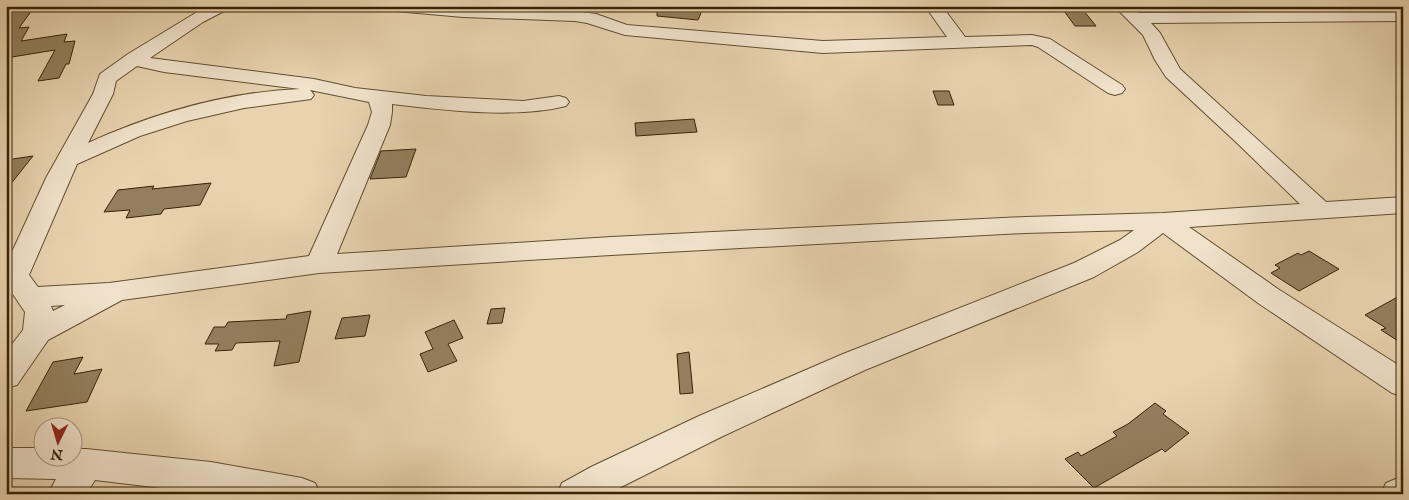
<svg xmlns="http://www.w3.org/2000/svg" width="1409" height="500" font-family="'IM FELL English',serif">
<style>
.building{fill:#937f5e;stroke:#372306}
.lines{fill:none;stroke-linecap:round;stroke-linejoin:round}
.minor-casing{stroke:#634f30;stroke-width:2}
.minor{fill:#f0e2cb;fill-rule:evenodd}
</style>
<rect width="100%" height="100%" fill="#e8d3af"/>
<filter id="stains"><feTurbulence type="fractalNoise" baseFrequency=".004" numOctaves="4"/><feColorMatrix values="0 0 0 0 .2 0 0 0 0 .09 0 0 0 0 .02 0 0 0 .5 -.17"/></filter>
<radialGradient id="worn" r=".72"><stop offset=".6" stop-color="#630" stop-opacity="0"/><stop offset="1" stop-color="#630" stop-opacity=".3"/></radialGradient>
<g class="building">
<path d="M14,6H35L19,28L29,27L21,41L67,34L64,42L75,41L69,64H66L59,78L38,81L55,50L12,57L6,67V19Z"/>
<path d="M657,6H704L698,20L657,16Z"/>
<path d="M1064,11H1084L1096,26H1075Z"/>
<path d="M933,91H949L954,105H938Z"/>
<path d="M694,119L697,132L636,136L635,123Z"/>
<path d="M416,149L406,177L370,179L381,151Z"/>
<path d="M33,156L6,190V160Z"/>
<path d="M211,183L200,205L164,209L161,214L126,218L130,210L104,212L118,190L154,186L152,189Z"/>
<path d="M1309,251L1339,269L1299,291L1271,273L1280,268L1275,265L1298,253L1301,255Z"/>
<path d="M1403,294V344L1381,330L1386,328L1365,315Z"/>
<path d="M505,308L502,323L487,324L491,309Z"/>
<path d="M311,311L299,362L274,366L280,341L236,343L232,350L215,351L219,344H205L214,327H225L228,322L286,319L287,315Z"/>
<path d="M370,315L365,336L335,339L342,318Z"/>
<path d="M454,320L463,338L448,344L457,361L428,372L420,354L433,349L425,332Z"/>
<path d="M689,352L693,393L680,394L677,354Z"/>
<path d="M83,357L74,374L102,369L87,402L26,411L53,362Z"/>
<path d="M1155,403L1166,411L1163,414L1189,433L1165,452L1162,449L1094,488L1065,459L1078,452L1081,456L1117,436L1113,432L1128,424Z"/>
</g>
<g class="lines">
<g class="minor-casing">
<g id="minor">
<path d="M207,6H228L226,10L203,22L150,58L314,79L355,88L426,96L523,101L559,96L566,98L569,102L566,106C515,119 444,110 392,104V112L390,125L337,254L611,237L1025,217L1163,213L1300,204L1236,142L1166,77L1155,60L1143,35L1114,6H1132L1139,13L1403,11V21L1151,23L1160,33L1180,69L1326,202L1403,197V213L1189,227L1278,289L1403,368V396L1392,393L1258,303L1163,233L1138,252L1094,277L865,370L723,436L607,494H557L562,483L591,467L699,416L843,354L1074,263L1120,240L1134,230L1025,233L611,255L319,273L122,300L48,340L17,385L6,388V352L23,330L25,312L6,284V265L46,178L93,94L100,74L128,54ZM137,66L164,72L300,89C228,92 154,113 88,143L113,94L116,81ZM310,90L369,102L372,112L368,125L309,256L109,283L38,287L29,275L77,164L140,136L187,121L244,108L311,99L314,95ZM65,305L53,311L51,306Z"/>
<path d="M387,6H456L575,11L596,14L627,25L823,41L947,37L925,6H942L965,37L1032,35L1050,39L1122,85L1125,89L1122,93L1115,95L1108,93L1038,47L1032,45L823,53L625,35L587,23L575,21L463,17L395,11L389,10Z"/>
<path d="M6,448H42V458H72V449H86L211,462L302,478L315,483L320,494H212L95,480L86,494H48L56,479L6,478Z"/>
<path d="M1403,476V494H1381L1386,483Z"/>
</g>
</g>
<use href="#minor" class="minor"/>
</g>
<rect width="1409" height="500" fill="none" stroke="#e8d3af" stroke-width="25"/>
<rect x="8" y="8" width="1394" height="485" fill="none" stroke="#372306" stroke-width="2.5"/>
<rect x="12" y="12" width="1384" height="475" fill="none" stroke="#372306"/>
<g transform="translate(58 442) rotate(185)"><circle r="24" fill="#f0e2cb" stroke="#a6967c"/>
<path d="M0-4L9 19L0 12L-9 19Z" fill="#8f2418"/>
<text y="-8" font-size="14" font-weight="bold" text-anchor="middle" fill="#372306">N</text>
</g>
<rect width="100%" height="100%" filter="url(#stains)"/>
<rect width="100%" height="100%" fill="url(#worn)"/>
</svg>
